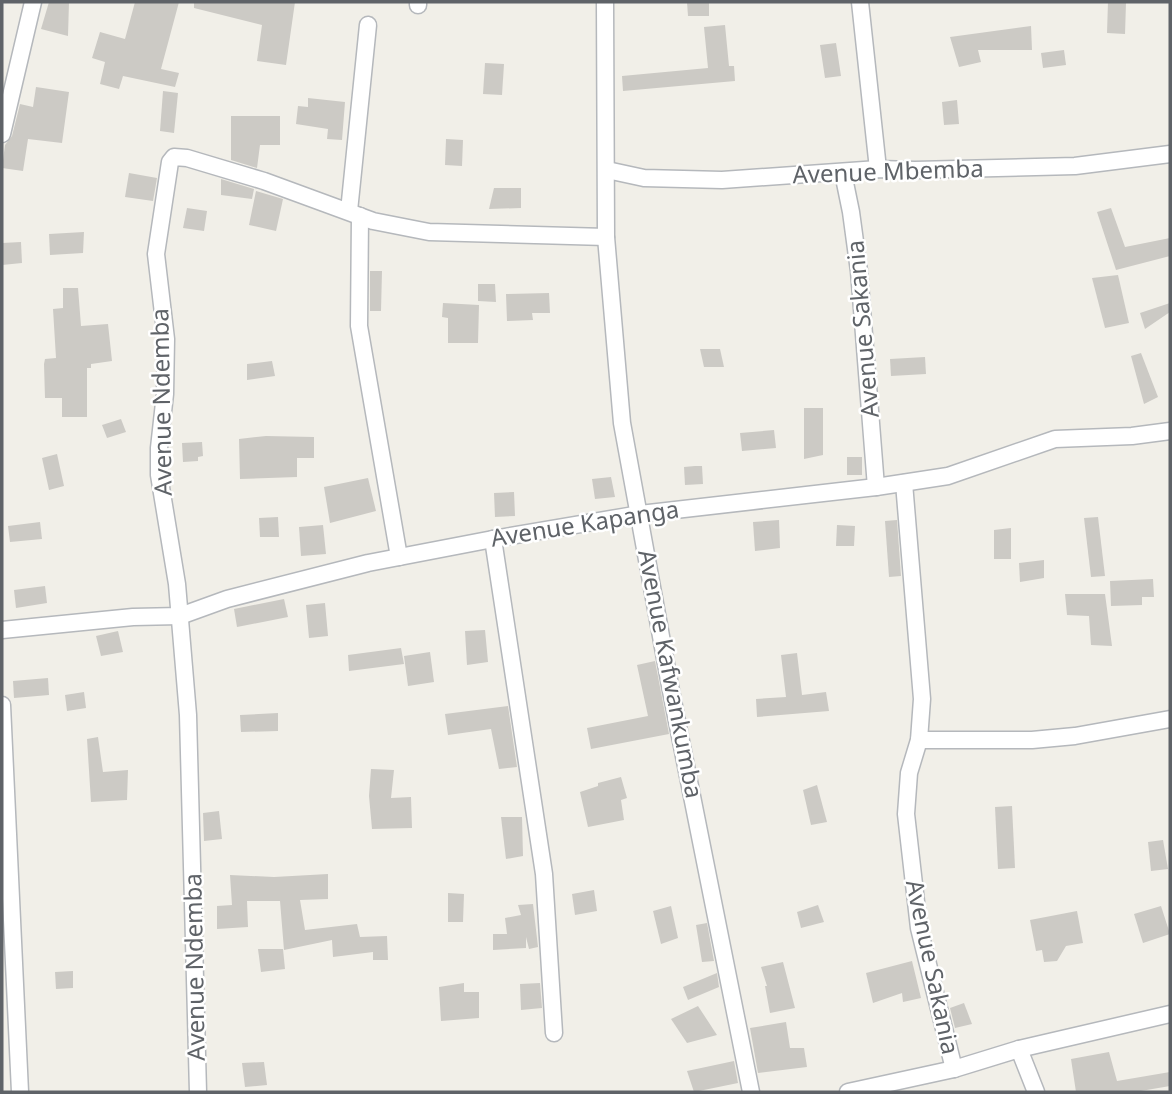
<svg xmlns="http://www.w3.org/2000/svg" width="1172" height="1094" font-family="'Noto Sans',sans-serif">
<style>
.building{fill:#cccac5}
.lines{fill:none;stroke-linecap:round;stroke-linejoin:round}
.minor-casing{stroke:#b5b8bc;stroke-width:19}
.minor{stroke:#fff;stroke-width:16}
.labels{text-anchor:middle;stroke-width:5;stroke-linejoin:round;paint-order:stroke}
.street-label{font-size:24px;fill:#5f6368;stroke:#fff}
</style>
<rect width="100%" height="100%" fill="#f1efe8"/>
<g class="building">
<path d="M49,2H69L68,36L41,29Z"/>
<path d="M135,2H179L161,69L179,73L175,87L123,76L119,89L100,84L105,62L92,58L100,32L125,39Z"/>
<path d="M194,2H295L286,65L257,61L262,25L194,8Z"/>
<path d="M687,2H709V16H688Z"/>
<path d="M1108,2H1126L1125,34L1107,33Z"/>
<path d="M725,25L729,66H734L735,81L623,91L622,76L708,68L704,27Z"/>
<path d="M1031,26L1032,50H978L981,62L959,67L950,37Z"/>
<path d="M836,43L841,76L825,78L820,45Z"/>
<path d="M1064,50L1066,65L1043,68L1041,53Z"/>
<path d="M485,63L504,64L502,95L483,94Z"/>
<path d="M36,87L69,92L62,143L28,139L23,171L2,168L5,145L12,136L20,104L33,107Z"/>
<path d="M163,91L178,93L174,133L160,131Z"/>
<path d="M308,98L345,102L342,140L327,139L328,129L296,124L298,106L308,107Z"/>
<path d="M957,100L959,124L944,125L942,102Z"/>
<path d="M231,116H280V145H260L257,168L231,160Z"/>
<path d="M446,139L463,140L462,166L445,165Z"/>
<path d="M129,173L157,178L153,201L125,197Z"/>
<path d="M221,179L254,189L252,199L221,195Z"/>
<path d="M494,188H521V208L489,209Z"/>
<path d="M256,191L283,199L276,231L249,225Z"/>
<path d="M187,208L207,211L204,231L183,228Z"/>
<path d="M1111,208L1125,247L1170,238V256L1116,270L1097,212Z"/>
<path d="M84,232L83,253L50,255L49,234Z"/>
<path d="M21,242L22,263L2,265V243Z"/>
<path d="M370,271H382L381,311H370Z"/>
<path d="M1118,275L1129,323L1105,328L1092,278Z"/>
<path d="M478,284H495L496,302L478,301Z"/>
<path d="M63,288H78L81,326L108,324L112,361L91,364V368H87V417H62V398H45L44,364L45,359L56,358L53,309L63,308Z"/>
<path d="M549,293L550,313H532L533,320L507,321L506,294Z"/>
<path d="M443,303L479,305L478,343H448V318L442,317Z"/>
<path d="M1170,303V312L1145,329L1140,313Z"/>
<path d="M700,349H720L724,367H704Z"/>
<path d="M1141,353L1158,397L1144,404L1131,356Z"/>
<path d="M925,357L926,374L891,376L890,359Z"/>
<path d="M272,361L275,376L247,380V364Z"/>
<path d="M804,408H823V455L804,459Z"/>
<path d="M121,419L126,432L107,438L102,425Z"/>
<path d="M774,430L776,448L742,451L740,433Z"/>
<path d="M266,436L314,437V458H297V477L240,479L239,439Z"/>
<path d="M202,442L203,456L198,457V461L183,462L182,443Z"/>
<path d="M57,454L64,486L49,490L42,458Z"/>
<rect x="847" y="457" width="15" height="18"/>
<path d="M695,466H702L703,484L685,485L684,467Z"/>
<path d="M611,477L615,497L595,499L592,479Z"/>
<path d="M368,478L376,511L330,523L324,487Z"/>
<path d="M514,492L515,516L495,517L494,493Z"/>
<path d="M278,517L279,537H260L259,518Z"/>
<path d="M1098,517L1105,576L1091,577L1084,518Z"/>
<path d="M779,520L780,548L755,551L753,522Z"/>
<path d="M897,520L901,576L889,577L885,521Z"/>
<path d="M40,522L42,539L10,542L8,526Z"/>
<path d="M323,525L326,554L301,556L299,527Z"/>
<path d="M837,525L855,526L854,546H836Z"/>
<path d="M1011,528V559H994V530Z"/>
<path d="M1044,560V578L1020,582L1019,563Z"/>
<path d="M1153,579L1154,597H1142V605L1111,606L1110,581Z"/>
<path d="M45,586L47,603L16,608L14,590Z"/>
<path d="M1065,594H1105L1112,646L1091,645L1089,616L1067,615Z"/>
<path d="M284,599L288,617L237,627L234,609Z"/>
<path d="M325,603L328,636L309,638L306,605Z"/>
<path d="M485,630L488,662L467,665L465,631Z"/>
<path d="M118,631L123,652L101,656L96,636Z"/>
<path d="M401,648L404,664L349,671L348,655Z"/>
<path d="M430,652L434,682L408,686L404,656Z"/>
<path d="M797,653L802,695L826,692L829,711L757,717L756,699L786,697L781,655Z"/>
<path d="M655,661L669,734L591,749L587,728L648,716L637,665Z"/>
<path d="M48,678L49,695L14,698L13,681Z"/>
<path d="M84,692L86,708L67,711L65,695Z"/>
<path d="M508,706L517,767L499,769L491,729L448,735L445,714Z"/>
<path d="M278,713V731L241,732L240,715Z"/>
<path d="M98,737L103,772L128,770L127,800L91,802L87,739Z"/>
<path d="M371,769L394,770L391,798L411,797L412,828L372,829L369,796Z"/>
<path d="M621,777L627,798L621,800L624,820L588,827L580,792L598,786V783Z"/>
<path d="M817,785L827,822L811,825L803,790Z"/>
<path d="M1012,806L1015,868L998,869L995,807Z"/>
<path d="M219,811L222,839L204,841L203,813Z"/>
<path d="M501,817H522L523,856L506,859Z"/>
<path d="M1163,840L1168,869L1151,871L1148,842Z"/>
<path d="M328,874V899L300,900L305,930L357,924L360,937L387,936L388,960H373V952L333,957L332,940L284,950L280,901H247L248,927L217,929V906L232,905L230,875L274,877Z"/>
<path d="M594,890L597,911L575,915L572,894Z"/>
<path d="M448,893L464,894L463,922H448Z"/>
<path d="M533,904L538,947L529,949L526,937V948L493,950V934H507L505,918L521,915L518,905Z"/>
<path d="M818,905L824,922L801,928L797,912Z"/>
<path d="M671,906L678,938L661,944L653,911Z"/>
<path d="M1161,906L1170,934L1143,943L1134,914Z"/>
<path d="M1077,911L1083,943L1066,946L1057,961L1044,962L1042,950L1036,951L1030,920Z"/>
<path d="M707,923L714,961L702,962L696,925Z"/>
<path d="M258,949H283L285,969L261,972Z"/>
<path d="M912,961L921,998L903,1002L902,993L873,1003L866,973Z"/>
<path d="M783,962L795,1008L770,1013L765,986H767L761,967Z"/>
<path d="M73,971V988L56,989L55,972Z"/>
<path d="M717,973L719,987L688,1000L683,987Z"/>
<path d="M464,983V992H479V1018L441,1021L439,987Z"/>
<path d="M540,983L542,1008L521,1010L520,984Z"/>
<path d="M964,1003L972,1024L955,1028L950,1008Z"/>
<path d="M698,1006L717,1035L687,1043L671,1019Z"/>
<path d="M786,1022L790,1048H804L807,1067L758,1073L750,1028Z"/>
<path d="M1109,1052L1117,1081L1170,1072V1086L1135,1092H1076L1071,1059Z"/>
<path d="M734,1061L738,1083L694,1092L687,1071Z"/>
<path d="M264,1062L267,1085L245,1087L242,1063Z"/>
</g>
<g class="lines">
<g class="minor-casing">
<g id="minor">
<path d="M605,2L606,237L622,423L671,691L751,1092"/>
<path d="M860,2L878,169"/>
<path d="M418,5V2"/>
<path d="M2,134L33,2"/>
<path d="M607,170L644,178L722,180L878,169L915,170L1075,166L1170,154"/>
<path d="M843,173L851,212L859,271L876,487"/>
<path d="M349,211L368,25"/>
<path d="M360,216L359,326L399,557"/>
<path d="M904,483L922,699L919,740L909,773L906,814L919,928L954,1069"/>
<path d="M493,539L544,874L554,1033"/>
<path d="M2,630L133,617L180,616L227,599L368,563L493,539L640,514L876,487L948,476L1055,439L1132,436L1170,431"/>
<path d="M2,705L20,1092"/>
<path d="M919,740H1032L1075,736L1170,719"/>
<path d="M1019,1049L1036,1092"/>
<path d="M198,1092L188,715L177,584L159,475V448L165,394L166,339L156,254L170,162L174,157L187,158L264,181L373,221L429,232L606,237"/>
<path d="M848,1092L954,1069L1019,1049L1170,1014"/>
</g>
</g>
<use href="#minor" class="minor"/>
</g>
<g class="labels">
<g class="street-label">
<text transform="translate(888 172) rotate(-2)" y="8">Avenue Mbemba</text>
<text transform="translate(863 329) rotate(-95)" y="8">Avenue Sakania</text>
<text transform="translate(162 402) rotate(-91)" y="8">Avenue Ndemba</text>
<text transform="translate(585 524) rotate(-9)" y="8">Avenue Kapanga</text>
<text transform="translate(670 674) rotate(79)" y="8">Avenue Kafwankumba</text>
<text transform="translate(195 967) rotate(-91)" y="8">Avenue Ndemba</text>
<text transform="translate(932 967) rotate(78)" y="8">Avenue Sakania</text>
</g>
</g>
<rect width="1172" height="1094" fill="none" stroke="#5f6368" stroke-width="7"/>
</svg>
